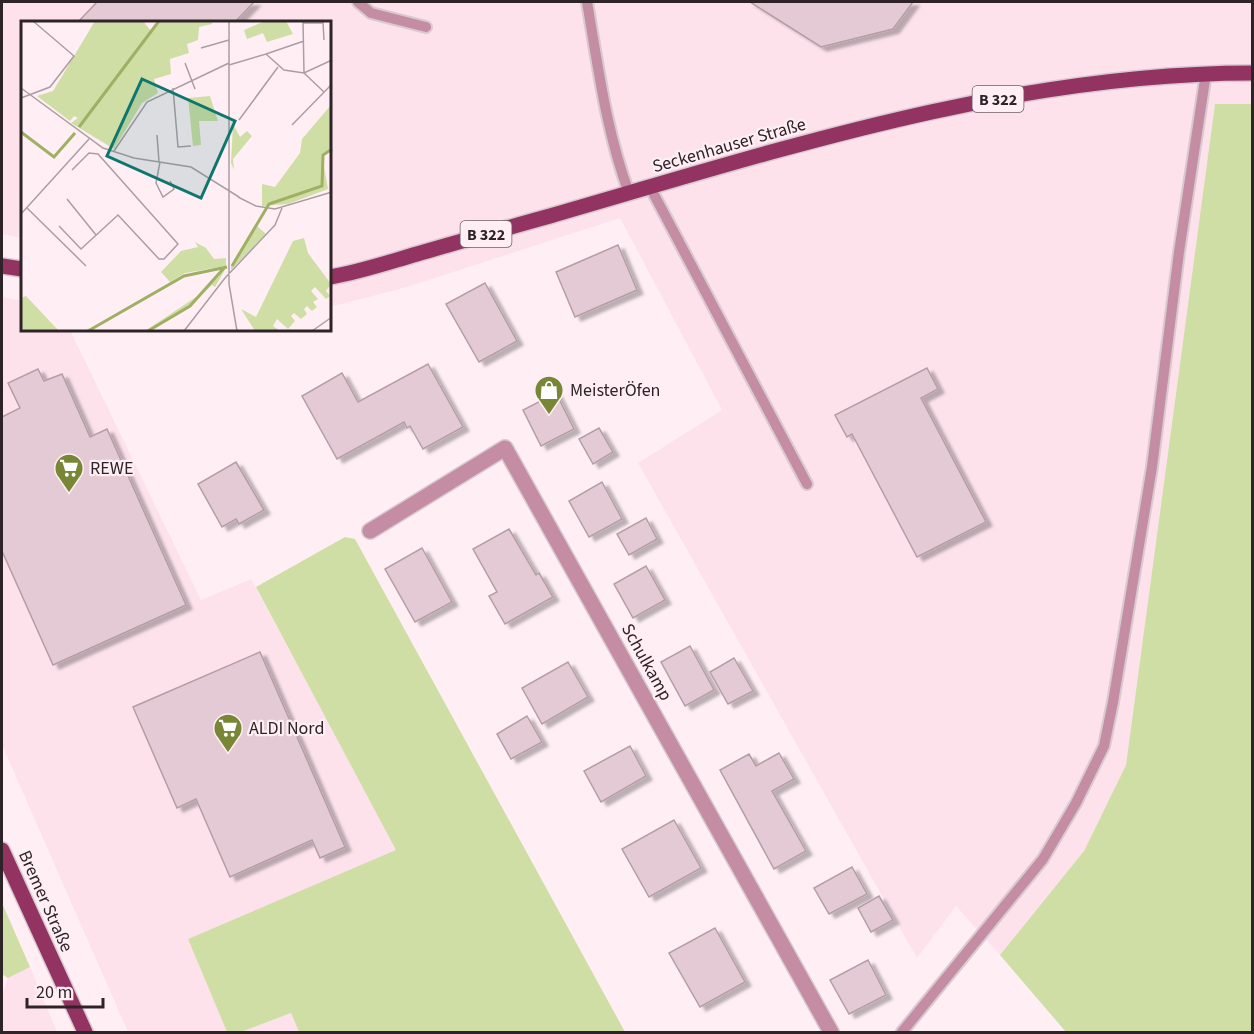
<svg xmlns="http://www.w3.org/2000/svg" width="1254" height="1034" font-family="'Source Sans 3',sans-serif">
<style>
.built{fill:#fde2ec}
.green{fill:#cfdea4}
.building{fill:#e4cad4;stroke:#b59da6;stroke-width:1.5;filter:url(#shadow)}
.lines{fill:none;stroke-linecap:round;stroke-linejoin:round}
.lane-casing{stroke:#d9cad0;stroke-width:14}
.street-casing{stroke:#d9cad0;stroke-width:18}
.primary-casing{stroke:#d9cad0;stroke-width:18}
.lane{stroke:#c48da4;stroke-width:10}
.street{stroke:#c48da4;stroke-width:15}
.primary{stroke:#923362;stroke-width:15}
.labels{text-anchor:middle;stroke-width:4.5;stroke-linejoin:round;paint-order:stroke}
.shield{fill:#ffeff5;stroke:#6d6166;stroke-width:1.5}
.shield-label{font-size:16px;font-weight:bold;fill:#2e2428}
.street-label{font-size:18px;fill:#2e2428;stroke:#ffeff5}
.poi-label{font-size:18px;fill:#2e2428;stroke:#ffeff5;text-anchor:start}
.inset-river{fill:none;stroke:#9fb065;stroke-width:3}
.inset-road{fill:none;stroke:#ab9ea3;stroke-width:1.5}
.view{fill:#0f766e;fill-opacity:0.15;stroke:#0f766e;stroke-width:3}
.inset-edge{fill:none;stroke:#2e2428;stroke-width:3}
</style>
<defs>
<filter id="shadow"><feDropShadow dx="6" dy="4" stdDeviation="1.5" flood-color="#0004"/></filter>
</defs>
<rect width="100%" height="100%" fill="#ffeff5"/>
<g class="built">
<path d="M2,2H1252V104H1215L1126,765L1084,851L1000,955L956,906L917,958L638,463L722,410L620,218L407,287L330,307V22H22V238L2,234Z"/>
<path d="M2,297L22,301V330H70L201,600L251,579L397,850L188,939L227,1032H128L2,745Z"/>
<path d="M30,967L57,1032H2V995L8,978Z"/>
<path d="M291,1013L299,1032H241Z"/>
</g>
<g class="green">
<path d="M1215,104H1252V1032H1066L1000,955L1084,851L1126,765Z"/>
<path d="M345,537L355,539L625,1032H299L291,1013L241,1032H227L188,939L396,850L256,587Z"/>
<path d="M2,903L30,967L8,978L2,974Z"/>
</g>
<g class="building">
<path d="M97,2H254L235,22H78Z"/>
<path d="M750,2H913L893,29L821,47Z"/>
<path d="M618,245L637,290L575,317L556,272Z"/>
<path d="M485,283L517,341L479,362L446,304Z"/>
<path d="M428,364L463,427L423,449L410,426L407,428L404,422L337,459L302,396L342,373L358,402Z"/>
<path d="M927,368L938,389L921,398L986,522L917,557L852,434L847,437L835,415Z"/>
<path d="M38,369L44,381L62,374L90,437L107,429L186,605L53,665L2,551V417L20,408L8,383Z"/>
<path d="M556,393L574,429L541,446L523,410Z"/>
<path d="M599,428L613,452L593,464L579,439Z"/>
<path d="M236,462L264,510L239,524L236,519L222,527L198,484Z"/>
<path d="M602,482L622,519L589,537L569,501Z"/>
<path d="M646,518L657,539L629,555L617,534Z"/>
<path d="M509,529L536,575L539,573L553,597L505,624L489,596L497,592L473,549Z"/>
<path d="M422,548L452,602L415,622L385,569Z"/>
<path d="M646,566L665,600L633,618L614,584Z"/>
<path d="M690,646L714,690L685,706L661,662Z"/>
<path d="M260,652L345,847L320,858L312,840L230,877L196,799L177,808L133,707Z"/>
<path d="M734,658L753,691L728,704L710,672Z"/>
<path d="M568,662L588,697L542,724L522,688Z"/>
<path d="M527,716L542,742L511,759L497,734Z"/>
<path d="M630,746L646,776L601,802L584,771Z"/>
<path d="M779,753L794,779L772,791L806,851L774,869L720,770L749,754L756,766Z"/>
<path d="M674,820L701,868L649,897L622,849Z"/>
<path d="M852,867L867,894L829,914L814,888Z"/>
<path d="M879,896L893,920L871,932L858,908Z"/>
<path d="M715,928L745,982L700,1007L669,953Z"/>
<path d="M868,960L886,995L849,1014L830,980Z"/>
</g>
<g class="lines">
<g class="lane-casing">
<g id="lane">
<path d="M358,2L371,13L426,27"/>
<path d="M587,2C598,66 606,131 629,193"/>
<path d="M650,187L807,484"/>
<path d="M902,1032L1043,859L1076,803L1104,746L1113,702L1152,467L1179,252L1206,73"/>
</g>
</g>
<g class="street-casing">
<path id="street" d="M370,531L505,448L831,1032"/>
</g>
<g class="primary-casing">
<g id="primary">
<path d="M2,266L22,269"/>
<path d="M330,277C360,272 389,262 417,254C462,241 506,228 550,216C778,150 1013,73 1252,73"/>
<path d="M2,850L85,1032"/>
</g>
</g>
<use href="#lane" class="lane"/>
<use href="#street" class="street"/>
<use href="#primary" class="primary"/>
</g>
<defs>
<g id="shop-pin" transform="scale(1.5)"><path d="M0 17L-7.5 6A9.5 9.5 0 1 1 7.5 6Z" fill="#778736" stroke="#ffeff5"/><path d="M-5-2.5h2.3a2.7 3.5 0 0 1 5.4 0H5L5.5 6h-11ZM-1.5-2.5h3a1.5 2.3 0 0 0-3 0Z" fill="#fff"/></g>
<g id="supermarket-pin" transform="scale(1.5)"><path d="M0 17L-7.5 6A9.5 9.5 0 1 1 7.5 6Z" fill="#778736" stroke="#ffeff5"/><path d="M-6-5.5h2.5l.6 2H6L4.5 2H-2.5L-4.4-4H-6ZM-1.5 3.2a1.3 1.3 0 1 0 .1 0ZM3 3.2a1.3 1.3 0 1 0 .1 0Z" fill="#fff"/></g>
</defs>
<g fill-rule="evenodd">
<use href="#shop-pin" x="549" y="390"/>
<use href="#supermarket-pin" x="69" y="468"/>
<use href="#supermarket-pin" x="228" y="728"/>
</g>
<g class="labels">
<g class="shield">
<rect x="972.5" y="86" width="51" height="26" rx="4.5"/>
<rect x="460.5" y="221" width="51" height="26" rx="4.5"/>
</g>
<g class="shield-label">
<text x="998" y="105">B 322</text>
<text x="486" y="240">B 322</text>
</g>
<g class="street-label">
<text transform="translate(729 145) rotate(-16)" y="6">Seckenhauser Straße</text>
<text transform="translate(647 662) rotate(61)" y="6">Schulkamp</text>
<text transform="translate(46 901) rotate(66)" y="6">Bremer Straße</text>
</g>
<g class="poi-label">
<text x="570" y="396">MeisterÖfen</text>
<text x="90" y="474">REWE</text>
<text x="249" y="734">ALDI Nord</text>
</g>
</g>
<g transform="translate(21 21)">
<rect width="310" height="310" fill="#ffeff5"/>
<path d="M74,0H122L130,10L139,0H191V3L178,6L177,19L166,23L168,32L149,38L150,53L133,58L137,72L121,82L93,128L50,102L57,97L53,95L49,100L16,75L32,70ZM244,0H265L272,13L246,21L242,12L226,18L223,9ZM189,75L197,100H178L180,124L172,125L167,77ZM310,84V127L301,134L307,168L267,183L241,185V163L254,166L279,132L281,118ZM212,103L219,116L226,110L231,115L212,138L213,149L210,142ZM236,205L245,213L210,249V245ZM283,217L287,232L310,263L305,270L309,275L305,278L294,266L290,270L297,278L292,281L296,286L291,290L286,285L283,288L286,293L280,298L273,292L270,295L274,300L267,308L256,298L252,305L259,310H234L220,288L235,296L272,220ZM174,221L185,227L193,238L205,237V245L164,252L149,261L140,251L160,230L177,226ZM205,247L194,266L191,264L165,289L124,310L184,270L201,251L200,248ZM5,275L38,310H0V277Z" fill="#cfdea4"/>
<path class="inset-river" d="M58,106L138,0M0,111L33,136L54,112M211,245L248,183L301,165L302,134L311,128M67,310L163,255L206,246M127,310L169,285L203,247"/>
<path class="inset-road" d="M208,0V263L216,310M282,0L283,52L303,71M282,2H302L303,19M180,27L208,19M245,33L283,20M164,42L174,68M208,44L245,33L263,49L283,52L311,39M0,67L82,127L113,137L170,146L218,176M152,67L157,126L170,125M0,77L29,66L53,35L12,0M218,99L257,46M271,104L311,63M136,114L138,141M93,130L126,81L208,42M139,141L135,162L142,176L153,168L149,160M217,176L235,185L254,188L311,171M46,178L75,214M6,187L65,245M0,193L68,118M38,205L60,228L97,194L138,238H143L157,223L77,133L68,132L51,149M163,310L204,257L254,204L261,187M291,310L311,296"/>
<path class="view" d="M121,58L214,100L180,177L86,135Z"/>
<rect width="310" height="310" class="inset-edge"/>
</g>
<rect width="1254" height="1034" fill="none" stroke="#2e2428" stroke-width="6"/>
<path d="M27 998v9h76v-9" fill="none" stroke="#2e2428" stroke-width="3"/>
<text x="36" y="998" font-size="18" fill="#2e2428" stroke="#ffeff5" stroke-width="4.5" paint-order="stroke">20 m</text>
</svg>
